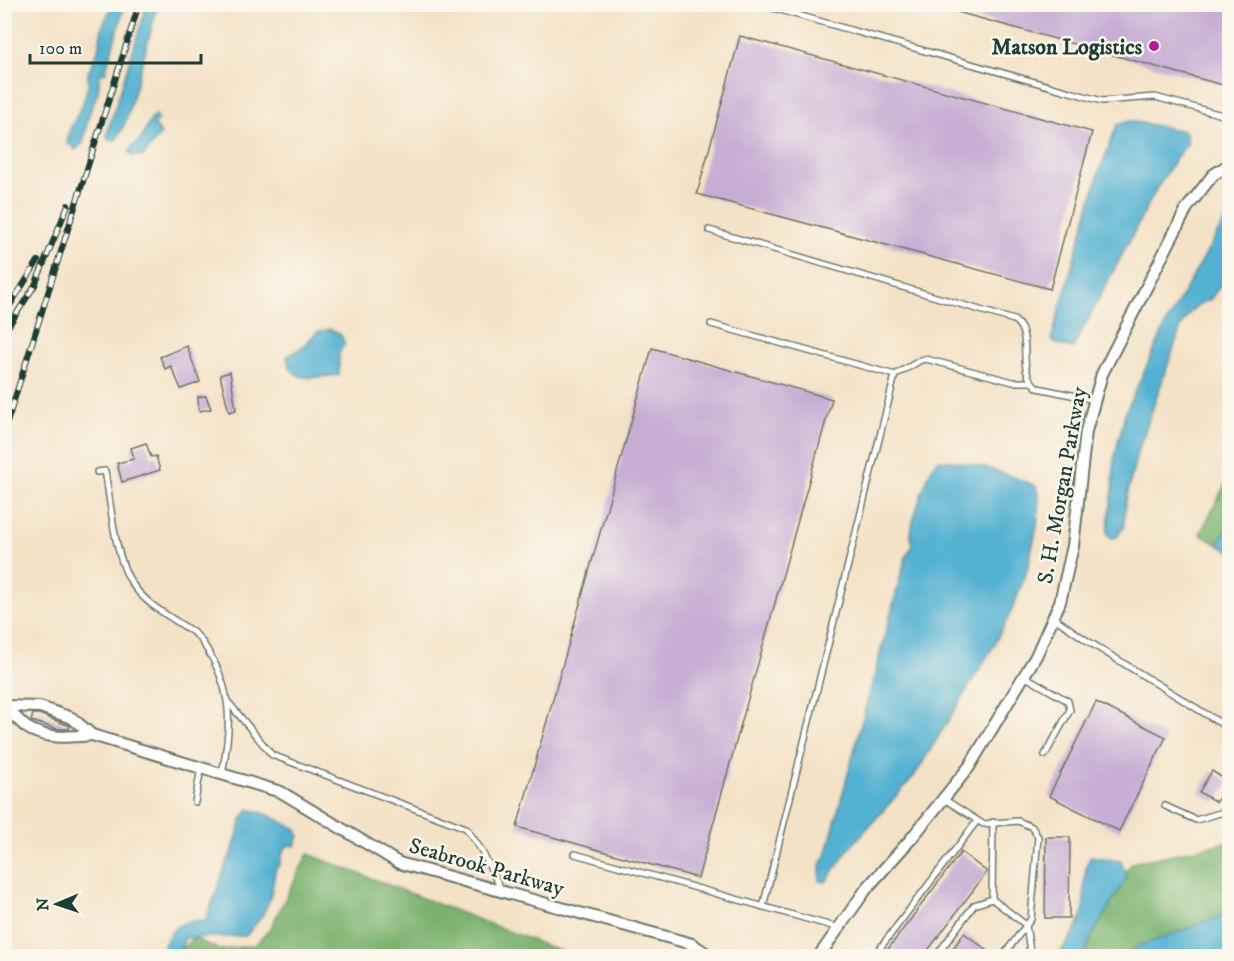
<svg xmlns="http://www.w3.org/2000/svg" width="1234" height="961" font-family="'IM FELL DW Pica',serif">
<style>
.forest{fill:#7bb26f;stroke:#4d7852;stroke-width:1.5}
.water{fill:#53b1d1;stroke:#397782;stroke-width:1.5}
.building{fill:#c8aed4}
.lines{fill:none;stroke-linecap:round;stroke-linejoin:round}
.lane-casing{stroke:#6a7767;stroke-width:8}
.street-casing{stroke:#6a7767;stroke-width:14}
.lane{stroke:#fff;stroke-width:5}
.street{stroke:#fff;stroke-width:10}
.rail-casing{stroke:#1f3d34;stroke-width:6}
.rail{stroke:#fbf7ec;stroke-width:4;stroke-dasharray:11;stroke-linecap:butt}
.poi-dot{fill:#b5179e;stroke:#fbf7ec;stroke-width:2}
.labels{text-anchor:middle;stroke-width:5;stroke-linejoin:round;paint-order:stroke}
.poi-label{font-size:22px;font-weight:bold;fill:#1f3d34;stroke:#fbf7ec;text-anchor:end}
.street-label{font-size:22px;fill:#1f3d34;stroke:#fbf7ec}
</style>
<rect width="100%" height="100%" fill="#fbf7ec"/>
<filter id="ink" filterUnits="userSpaceOnUse"><feTurbulence type="fractalNoise" baseFrequency=".0167" numOctaves="2"/><feDisplacementMap in="SourceGraphic" scale="12" xChannelSelector="R" yChannelSelector="G"/><feConvolveMatrix kernelMatrix="1 2 1 2 8 2 1 2 1" color-interpolation-filters="sRGB"/></filter>
<filter id="wash" filterUnits="userSpaceOnUse"><feTurbulence type="fractalNoise" baseFrequency=".008" numOctaves="4" result="noise"/><feDisplacementMap in="SourceGraphic" scale="24" xChannelSelector="R" yChannelSelector="G"/><feGaussianBlur stdDeviation="1.35" result="paint"/><feColorMatrix in="noise" values="0 0 0 0 0 0 0 0 0 0 0 0 0 0 0 0 0 1.4 0 .05"/><feComposite in="paint" operator="in"/></filter>
<g filter="url(#wash)">
<rect width="100%" height="100%" fill="#f4e2c7"/>
<g class="forest">
<path d="M1229,477V551L1200,534Z"/>
<path d="M1229,842V956H1066L1132,863Z"/>
<path d="M308,854L573,956H175L193,938L220,950L255,945L270,929Z"/>
</g>
<g class="water">
<path d="M112,5H125L105,73L100,74L98,92L89,114L83,143L75,150L73,146L67,144L69,131L82,106L88,86V73L98,50L102,28Z"/>
<path d="M147,5H158L126,121L117,139L112,141L107,138L108,130Z"/>
<path d="M155,115L158,119L154,124L161,134L143,156H133L129,152C131,145 138,143 142,137C147,129 148,121 155,115Z"/>
<path d="M1130,121L1185,131L1188,143L1175,159L1155,192L1073,348L1060,345L1051,340L1099,172L1117,125Z"/>
<path d="M1229,213V273L1210,300C1194,304 1189,313 1181,327L1136,457L1125,505L1124,527L1117,537L1111,538L1107,533L1113,489L1114,459L1125,413L1167,322Z"/>
<path d="M330,329L341,335L345,344L339,353V375C318,377 290,385 287,357L301,348L317,332Z"/>
<path d="M938,460C973,461 1003,473 1036,486L1039,498L1037,527L1027,571L1012,610L993,647L915,775L848,850L826,882L820,881V865L826,856L906,556L912,547C912,543 911,540 911,537C910,525 929,466 938,460Z"/>
<path d="M1229,525V551L1218,544Z"/>
<path d="M249,809L266,814L297,829L299,836L295,846L288,845L283,852L280,864L276,868L270,899L262,916L246,936L185,938L178,956H160C171,928 175,921 206,920L226,864L233,850L242,819Z"/>
<path d="M1091,856L1121,861L1127,877L1092,936L1084,956H1057C1066,944 1080,927 1083,911C1086,893 1081,872 1091,856Z"/>
<path d="M1229,913V956H1127L1135,948Z"/>
</g>
<g id="blocks">
<g class="building">
<path d="M940,4H1230V87L939,7Z"/>
<path d="M740,36L1092,132L1050,289L697,194Z"/>
<path d="M187,346L200,382L181,389L171,366L165,369L160,357Z"/>
<path d="M652,348L832,399L698,878L517,827Z"/>
<path d="M230,372L236,410L229,412L220,375Z"/>
<path d="M206,396L211,409L199,411L198,397Z"/>
<path d="M146,443L151,457L156,456L160,470L122,482L117,463L134,459L131,448Z"/>
<path d="M1096,702L1166,737L1119,831L1049,796Z"/>
<path d="M33,714H39L70,726L69,729H57L31,721Z"/>
<path d="M1212,771L1229,782L1216,802L1199,792Z"/>
<path d="M1046,837H1070L1069,918H1045Z"/>
<path d="M961,852L987,872L923,957H882Z"/>
<path d="M964,933L996,957H947Z"/>
</g>
</g>
</g>
<g filter="url(#ink)">
<use href="#blocks" fill-opacity="0" stroke="#6a7767" stroke-width="1.5"/>
<g class="lines">
<g class="lane-casing">
<g id="lane">
<path d="M762,5L1102,101L1155,97L1230,117"/>
<path d="M709,230L1014,320C1036,337 1013,369 1038,388L1095,400"/>
<path d="M711,324L895,375L921,360L926,359L1013,382H1031"/>
<path d="M97,472L105,471C111,503 114,555 131,582C146,606 172,617 194,633C200,637 204,645 208,651C234,693 231,728 222,774"/>
<path d="M1053,617L1089,642L1230,729"/>
<path d="M1024,676L1068,701L1070,710L1045,755"/>
<path d="M229,703L272,755L466,828L480,848L502,891"/>
<path d="M944,799L983,824L1018,821L1032,827L1038,837L1031,919L1003,956"/>
<path d="M195,802L201,768"/>
<path d="M1165,806L1196,820L1230,810"/>
<path d="M575,854L839,928"/>
<path d="M992,899L993,822"/>
<path d="M763,907L895,375"/>
<path d="M874,956L977,821"/>
<path d="M936,956L974,905L992,899L1026,925L1030,951L1029,956"/>
</g>
</g>
<g class="street-casing">
<g id="street">
<path d="M4,706L40,707L72,718L92,735L281,792L399,863L692,944L710,956"/>
<path d="M5,707C12,713 19,721 26,727C45,740 70,737 92,735"/>
<path d="M819,956L867,888L910,840L969,767L1036,656L1060,602L1073,546L1086,431L1102,374L1187,208L1213,175L1230,164"/>
</g>
</g>
<use href="#lane" class="lane"/>
<use href="#street" class="street"/>
<g class="rail-casing">
<g id="rail">
<path d="M4,315L38,261"/>
<path d="M4,333L35,285L68,205"/>
<path d="M4,432L139,4"/>
</g>
</g>
<use href="#rail" class="rail"/>
</g>
</g>
<circle class="poi-dot" cx="1154" cy="46" r="6"/>
<g class="labels">
<g class="poi-label">
<text x="1142" y="54">Matson Logistics</text>
</g>
<g class="street-label">
<text transform="translate(1061 485) rotate(-80)" y="8">S. H. Morgan Parkway</text>
<text transform="translate(487 866) rotate(16)" y="8">Seabrook Parkway</text>
</g>
</g>
<rect width="1234" height="961" fill="none" stroke="#fbf7ec" stroke-width="24"/>
<g transform="translate(57 904) rotate(268)" stroke="#fbf7ec" stroke-width="4.5" paint-order="stroke">
<path d="M0-4.5L10 22L0 15L-10 22Z" fill="#1f3d34"/>
<text y="-9" font-size="16" font-weight="bold" text-anchor="middle" fill="#1f3d34">N</text>
</g>
<path d="M30 54v9h171v-9" fill="none" stroke="#1f3d34" stroke-width="3"/>
<text x="39" y="54" font-size="18" fill="#1f3d34" stroke="#fbf7ec" stroke-width="4.5" paint-order="stroke">100 m</text>
</svg>
